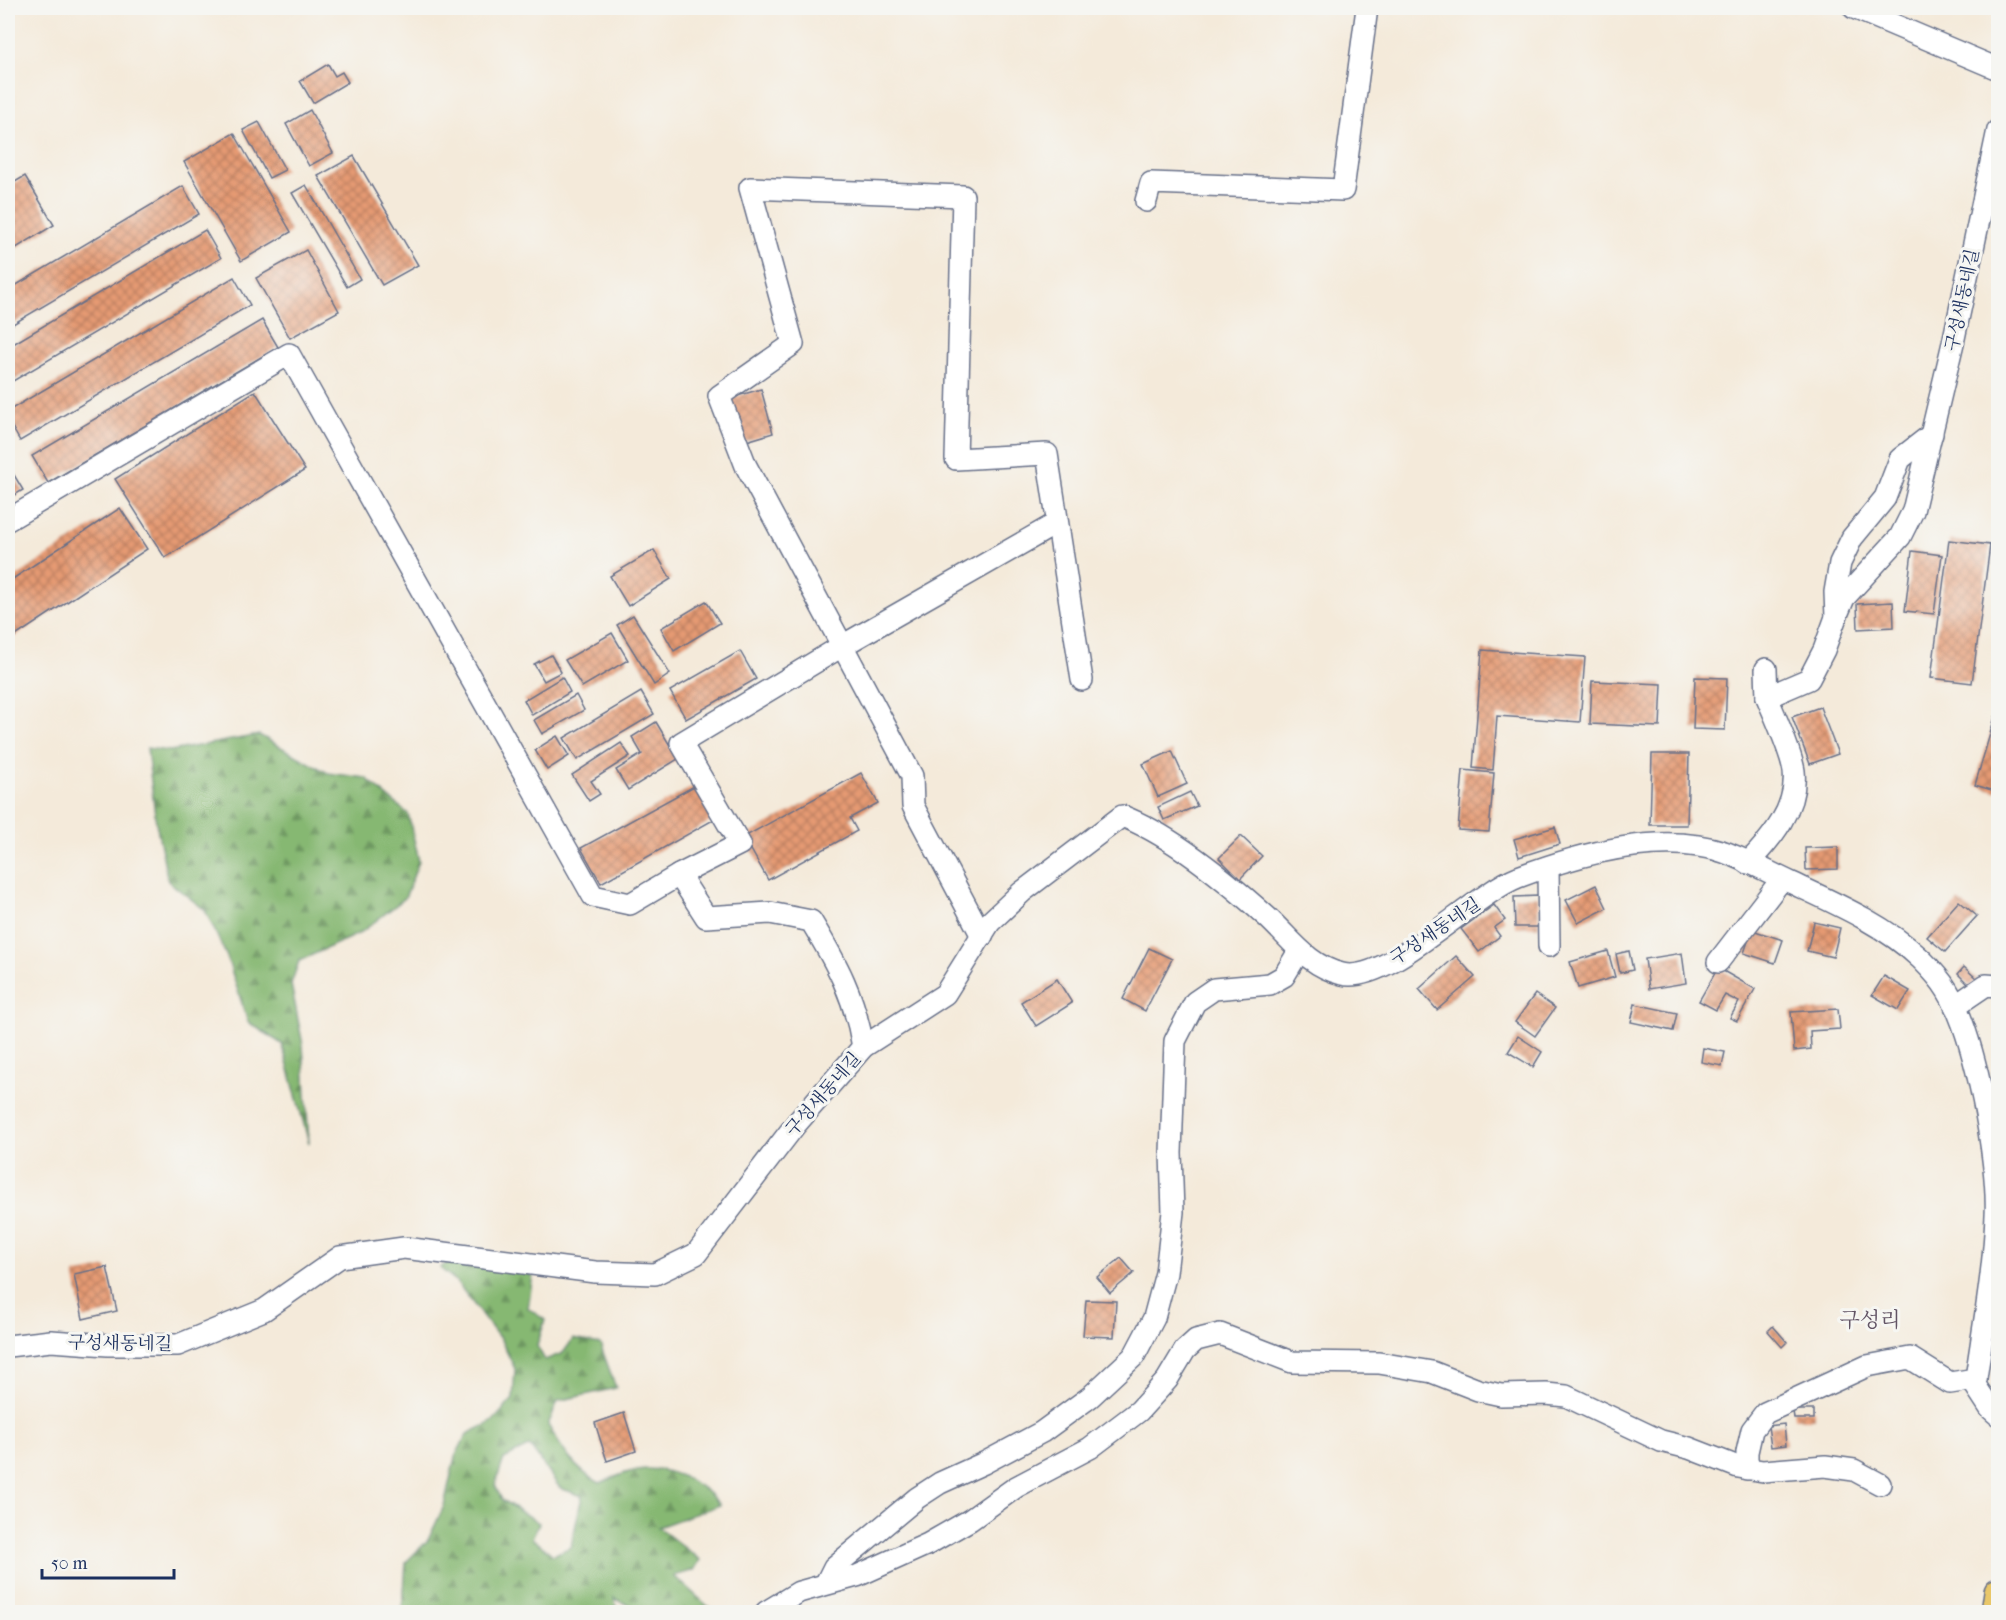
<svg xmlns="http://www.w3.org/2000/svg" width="2006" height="1620" font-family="'IM FELL French Canon','Noto Serif KR',serif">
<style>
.forest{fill:url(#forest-firs);stroke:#507468;stroke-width:1.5;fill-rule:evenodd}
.building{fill:url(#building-cross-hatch)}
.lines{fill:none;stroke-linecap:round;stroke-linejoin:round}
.minor-casing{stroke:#677089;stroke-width:24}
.major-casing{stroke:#677089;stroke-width:30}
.minor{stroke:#fff;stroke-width:21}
.major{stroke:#e9c769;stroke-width:27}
.labels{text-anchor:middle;stroke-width:6;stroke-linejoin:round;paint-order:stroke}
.street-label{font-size:18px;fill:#1b2f5e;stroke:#f6f6f2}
.quarter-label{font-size:21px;fill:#625465;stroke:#f6f6f2}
</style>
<defs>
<pattern id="forest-firs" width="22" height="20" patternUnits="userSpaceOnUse" patternTransform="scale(1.5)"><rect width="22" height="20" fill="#86b872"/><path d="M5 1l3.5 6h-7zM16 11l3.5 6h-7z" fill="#6d9661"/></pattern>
<pattern id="building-cross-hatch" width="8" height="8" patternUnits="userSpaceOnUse" patternTransform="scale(1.5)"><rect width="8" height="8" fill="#e59a72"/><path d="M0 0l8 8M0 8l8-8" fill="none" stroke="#b97e61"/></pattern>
</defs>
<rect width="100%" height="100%" fill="#f6f6f2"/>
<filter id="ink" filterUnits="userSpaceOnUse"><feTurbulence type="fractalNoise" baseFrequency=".0167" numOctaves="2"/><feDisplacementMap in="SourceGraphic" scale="12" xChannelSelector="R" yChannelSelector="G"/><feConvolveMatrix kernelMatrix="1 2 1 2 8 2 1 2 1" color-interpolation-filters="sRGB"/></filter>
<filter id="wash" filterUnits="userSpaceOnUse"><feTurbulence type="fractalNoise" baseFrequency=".008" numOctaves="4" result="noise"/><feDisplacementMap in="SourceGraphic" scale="24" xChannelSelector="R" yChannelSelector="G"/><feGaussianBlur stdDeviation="1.35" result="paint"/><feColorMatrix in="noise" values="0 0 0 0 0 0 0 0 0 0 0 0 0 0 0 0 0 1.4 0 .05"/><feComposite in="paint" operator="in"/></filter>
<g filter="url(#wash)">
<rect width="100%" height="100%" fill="#f4eada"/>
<g class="forest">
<path d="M259,735L328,773L366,778L408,814L419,861L405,898L360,933L299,961L291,984L303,1045L309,1143L282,1044L248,1022L227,957L205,910L168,881L156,823L147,748L170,751Z"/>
<path d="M450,1261L533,1275L528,1308L545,1320L537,1346L545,1360L563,1353L573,1339L600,1344L616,1388L558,1401L548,1425C562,1449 574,1470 600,1483C615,1477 634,1468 650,1469C677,1470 704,1485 720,1505L658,1527L700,1560L694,1570L674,1576L710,1608L703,1612C674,1610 639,1614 614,1598L618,1612H400L403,1605L406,1562L428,1540L444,1506L455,1457L467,1434L492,1422L513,1399L515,1369L501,1340L456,1281L440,1268ZM530,1446L560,1488L582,1496L571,1547L553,1555L532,1538L539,1523L502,1500L495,1485L504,1459Z"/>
</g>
<g id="blocks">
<g class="building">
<path d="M328,64L335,76L342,72L348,82L313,103L300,81Z"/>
<path d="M310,110L333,153L309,166L286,124Z"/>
<path d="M259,122L285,170L269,178L243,130Z"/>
<path d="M234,133L291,232L241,261L184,162Z"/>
<path d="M354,156L418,265L382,285L318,176Z"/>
<path d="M25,176L54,225L8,253V186Z"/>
<path d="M306,185L360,279L347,287L292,193Z"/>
<path d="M183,186L199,214L8,327V290Z"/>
<path d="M205,230L221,258L8,384V347Z"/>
<path d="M306,250L339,311L290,338L256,278Z"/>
<path d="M234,277L250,305L20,441L8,420V411Z"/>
<path d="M262,320L278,347L48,483L32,456Z"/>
<path d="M761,389L773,433L740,443L727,399Z"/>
<path d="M255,391L305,470L165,558L115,479Z"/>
<path d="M14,475L23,490L8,499V478Z"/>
<path d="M120,508L147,549L8,641V582Z"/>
<path d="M1949,540L1990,545L1972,683L1931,678Z"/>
<path d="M654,550L671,579L628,606L610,576Z"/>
<path d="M1912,551L1942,555L1934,614L1905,611Z"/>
<path d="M706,601L720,623L674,651L661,628Z"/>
<path d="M1893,602L1894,627L1858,629L1857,604Z"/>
<path d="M633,615L670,674L654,685L617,625Z"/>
<path d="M612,633L628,660L582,687L565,660Z"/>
<path d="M1482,650L1585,657L1580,722L1497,716L1493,770L1473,768Z"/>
<path d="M740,651L756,679L686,719L670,691Z"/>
<path d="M551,655L561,672L544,681L534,664Z"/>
<path d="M562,677L570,692L532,715L524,700Z"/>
<path d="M1695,677L1727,678L1725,730L1693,729Z"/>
<path d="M1592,681L1662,684L1660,727L1590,724Z"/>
<path d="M641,692L654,714L577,760L564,738Z"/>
<path d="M576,695L584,710L542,734L534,720Z"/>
<path d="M1820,707L1838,754L1810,764L1792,717Z"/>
<path d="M1995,717L1998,718V792L1975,785Z"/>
<path d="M656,722L678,759L628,790L616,770L642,754L632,737Z"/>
<path d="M557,736L569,756L547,770L535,750Z"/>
<path d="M621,743L630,756L591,781L600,794L589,801L572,775Z"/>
<path d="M1172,751L1187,784L1158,797L1143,764Z"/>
<path d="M1652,754H1689L1687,825H1650Z"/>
<path d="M1463,770L1494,773L1489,832L1458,830Z"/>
<path d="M861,773L878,803L850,818L857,831L768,880L744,837Z"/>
<path d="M696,785L715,819L601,883L581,848Z"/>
<path d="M1190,792L1197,806L1164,820L1158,807Z"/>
<path d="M1555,827L1560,844L1519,857L1514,839Z"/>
<path d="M1241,836L1262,856L1240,879L1219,858Z"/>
<path d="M1838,847V869L1806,870L1805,848Z"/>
<path d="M1596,885L1607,908L1578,923L1566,900Z"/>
<path d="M1538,896L1539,927H1515L1514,897Z"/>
<path d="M1959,901L1977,916L1945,952L1927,937Z"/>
<path d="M1494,905L1505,920L1494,928L1500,936L1479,952L1461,929Z"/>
<path d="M1814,922L1840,928L1833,957L1807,951Z"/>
<path d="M1752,930L1783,940L1775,963L1744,953Z"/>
<path d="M1149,948L1172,959L1145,1011L1123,999Z"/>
<path d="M1608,951L1615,977L1578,988L1570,962Z"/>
<path d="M1629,951L1633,970L1620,973L1616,954Z"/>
<path d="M1682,953L1686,983L1649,989L1645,959Z"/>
<path d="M1456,956L1475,977L1437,1010L1419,989Z"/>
<path d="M1964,967L1977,979L1970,986L1958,974Z"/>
<path d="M1718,968L1755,989L1737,1021L1730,1018L1739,1002L1725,995L1716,1010L1699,1001Z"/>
<path d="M1884,976L1910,991L1898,1010L1872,995Z"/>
<path d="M1057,979L1072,1003L1036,1026L1021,1002Z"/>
<path d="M1535,994L1555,1008L1535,1036L1515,1022Z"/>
<path d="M1635,1004L1677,1013L1673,1031L1631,1022Z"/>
<path d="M1838,1009L1840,1029L1810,1031L1811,1049L1794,1051L1791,1012Z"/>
<path d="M1518,1036L1542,1052L1533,1067L1508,1052Z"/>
<path d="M1703,1048L1725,1052L1722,1066L1701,1062Z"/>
<path d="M1121,1258L1134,1273L1110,1293L1097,1277Z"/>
<path d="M107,1267L117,1311L83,1319L74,1274Z"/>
<path d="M1086,1300L1116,1301L1114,1337L1083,1336Z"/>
<path d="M1773,1326L1787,1342L1782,1347L1768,1331Z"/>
<path d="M1793,1410H1814V1419H1794Z"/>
<path d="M624,1413L636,1451L607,1461L595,1423Z"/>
<path d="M1784,1424L1786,1445L1771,1447L1768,1426Z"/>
</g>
</g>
</g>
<g filter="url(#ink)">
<use href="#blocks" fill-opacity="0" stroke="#677089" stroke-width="1.5"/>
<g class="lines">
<g class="minor-casing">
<g id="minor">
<path d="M1854,8L1998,69"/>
<path d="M1146,201L1151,183L1343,190L1367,8"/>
<path d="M8,520L289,354L593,896L630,904L679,875L706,917L770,913L811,921C837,964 855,997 863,1047"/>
<path d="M1836,617L1844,598L1900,537L1913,511L1953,343L1998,130"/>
<path d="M1766,669L1767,697"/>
<path d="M1748,863C1771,839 1798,808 1794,771C1791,751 1775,717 1767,697L1809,679L1824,650L1836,617L1835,592L1840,563L1852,538L1885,498L1900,459L1932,434"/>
<path d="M1548,868L1549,946"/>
<path d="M679,875L740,844L681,743L842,646L1057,523"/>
<path d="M982,936L913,806L912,776L746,466L719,396L793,344L750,188L963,196L956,459L1047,454L1082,680"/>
<path d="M1718,962L1782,879"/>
<path d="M1955,1006L1986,985L1998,986"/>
<path d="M8,1346L51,1341L108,1345H178L264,1310L340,1257L404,1248L595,1272L655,1274L696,1254L796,1124L863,1047L945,994L990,922L1022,892L1122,816C1172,835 1227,881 1267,917C1291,939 1308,966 1342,974C1388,985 1472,895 1518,877C1579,854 1660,831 1724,852C1747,860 1770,873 1792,883C1837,904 1885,925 1921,959C1930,968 1941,980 1947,990C1975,1035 1999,1162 1996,1215C1994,1271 1983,1329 1975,1385L1990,1408L1998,1415"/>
<path d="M1747,1469V1452L1752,1430L1765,1413L1867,1366L1910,1358L1950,1383L1976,1379"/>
<path d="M826,1583L834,1567L917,1498L940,1483L984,1463L1042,1432L1090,1397L1134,1356L1154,1318L1166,1273L1173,1212L1171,1153L1175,1041L1195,1002L1214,989L1270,984L1284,976L1299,951"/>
<path d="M766,1612L799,1592L857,1576L928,1544L970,1520L1016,1487L1090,1448L1139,1411L1167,1380L1185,1350L1196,1340L1220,1334L1292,1362L1379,1363L1432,1372L1478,1390L1501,1395L1546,1394L1566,1396L1661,1441L1689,1448L1738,1467L1763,1471L1825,1466L1854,1470L1880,1484"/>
</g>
</g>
<g class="major-casing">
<path id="major" d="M1995,1612L1998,1592"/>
</g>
<use href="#minor" class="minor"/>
<use href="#major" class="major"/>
</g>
</g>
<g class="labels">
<g class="street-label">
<text transform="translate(1962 300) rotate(-78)" y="6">구성새동네길</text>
<text transform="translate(1435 931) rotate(-34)" y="6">구성새동네길</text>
<text transform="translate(823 1094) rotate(-49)" y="6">구성새동네길</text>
<text transform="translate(120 1343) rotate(1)" y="6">구성새동네길</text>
</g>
<g class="quarter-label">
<text x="1870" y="1327">구성리</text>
</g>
</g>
<rect width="2006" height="1620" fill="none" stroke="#f6f6f2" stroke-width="30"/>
<path d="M42 1569v9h132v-9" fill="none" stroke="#1b2f5e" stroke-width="3"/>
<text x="51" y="1569" font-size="18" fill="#1b2f5e" stroke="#f6f6f2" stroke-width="4.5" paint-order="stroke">50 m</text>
</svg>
